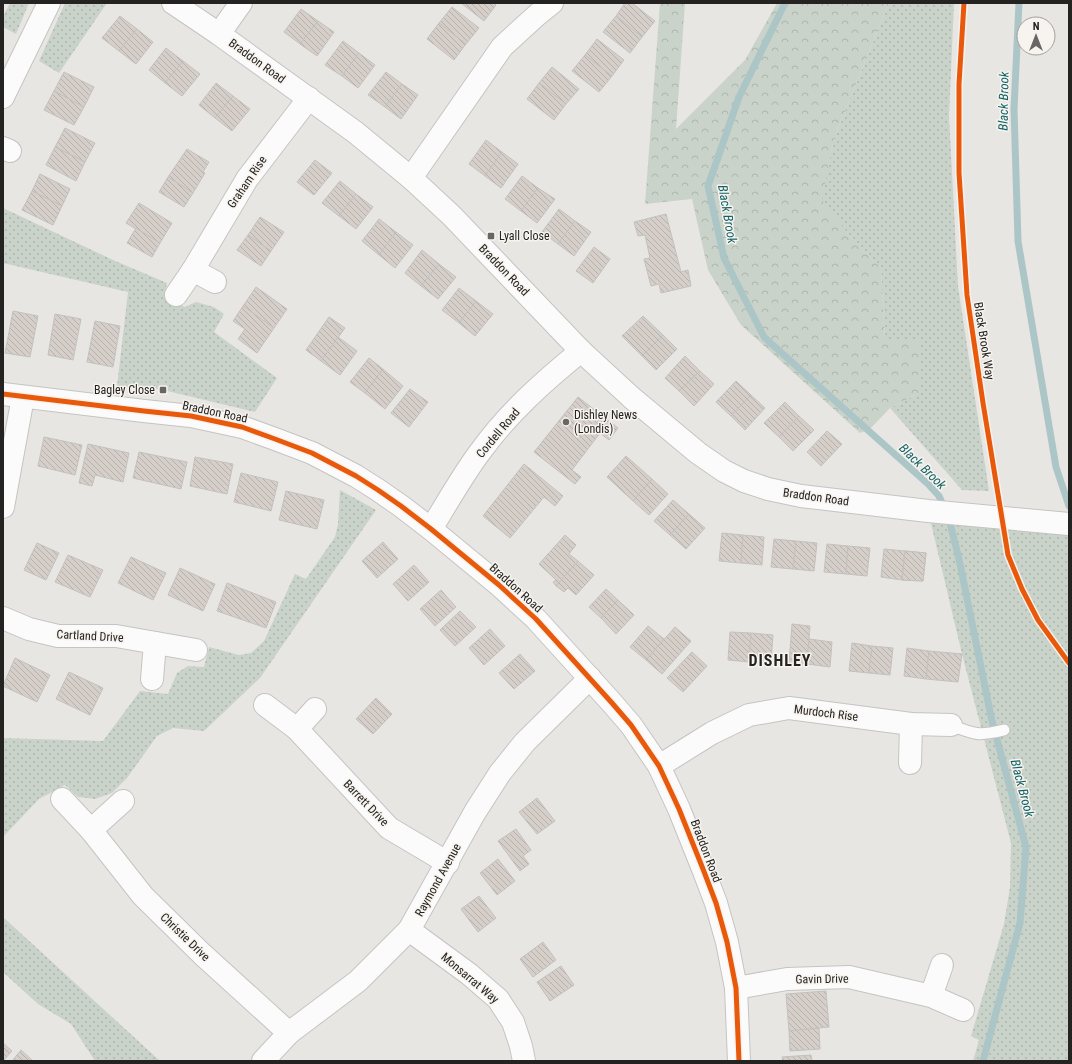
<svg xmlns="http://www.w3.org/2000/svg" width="1072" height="1064" font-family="'Roboto Condensed',sans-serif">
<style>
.green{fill:url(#green-dots)}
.forest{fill:url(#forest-crowns)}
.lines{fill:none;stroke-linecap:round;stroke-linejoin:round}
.stream{stroke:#acc6c7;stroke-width:7}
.building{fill:url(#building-back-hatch);stroke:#c3c1bf}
.service-casing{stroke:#c5c4c2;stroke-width:13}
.minor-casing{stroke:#c5c4c2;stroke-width:24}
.service{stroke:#fcfbfb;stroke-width:11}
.minor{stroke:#fcfbfb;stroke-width:22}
.cycleway-casing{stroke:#f7f3ee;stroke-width:8}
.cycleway{stroke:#e8590c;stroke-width:5}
.poi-dot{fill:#696765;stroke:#f7f3ee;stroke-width:1.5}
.labels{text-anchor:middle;stroke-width:3;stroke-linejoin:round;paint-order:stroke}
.street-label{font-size:12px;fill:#242321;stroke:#f7f3ee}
.poi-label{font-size:12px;fill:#242321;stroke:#f7f3ee;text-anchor:start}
.water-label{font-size:13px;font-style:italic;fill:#126268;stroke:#f7f3ee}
.district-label{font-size:16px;font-weight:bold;letter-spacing:1px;fill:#242321;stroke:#f7f3ee}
</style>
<defs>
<pattern id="green-dots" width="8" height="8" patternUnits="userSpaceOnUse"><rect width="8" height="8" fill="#cad3c9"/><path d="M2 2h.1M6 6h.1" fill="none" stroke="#adb5ac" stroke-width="1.8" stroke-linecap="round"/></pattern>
<pattern id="forest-crowns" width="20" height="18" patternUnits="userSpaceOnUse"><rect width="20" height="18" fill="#cad3c9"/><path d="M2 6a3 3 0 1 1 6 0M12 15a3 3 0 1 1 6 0" fill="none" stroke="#adb5ac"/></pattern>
<pattern id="building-back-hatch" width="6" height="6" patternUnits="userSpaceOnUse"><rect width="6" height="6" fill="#d5cec9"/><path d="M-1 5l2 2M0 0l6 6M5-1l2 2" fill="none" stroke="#b7b1ac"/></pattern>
</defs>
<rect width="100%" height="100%" fill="#e8e6e3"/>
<g class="green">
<path d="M10,3H29L16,34L3,27V16Z"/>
<path d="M65,3H107L59,73L39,61Z"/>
<path d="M889,3H954L949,116L958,286L989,491L962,490L890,408L921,392L885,339L881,268L849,235L821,200L834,138Z"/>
<path d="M3,208L113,260L167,283L164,297L185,307L196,302L214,307L224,314L214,332L277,378L255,412L159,389L117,386L128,292L3,263Z"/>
<path d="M340,490L376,510L260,678L204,731L173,728L157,736L127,778L112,793L95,799L78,797L65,785L39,799L3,837V738L103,741L140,691L168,694L177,673L188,666L204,667L209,647L239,655L251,653L264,641L295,574L306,579L335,537L338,524Z"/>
<path d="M928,511L1069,524V1061H973L979,1040L971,1036L1004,924L1010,887L1011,843L962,654Z"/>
<path d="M3,917L160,1061H95L71,1024L38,1004L3,972Z"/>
</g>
<path class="forest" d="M660,3H685L676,129L745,60L777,3H889L834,138L822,200L849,235L881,268L885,339L920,341L921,392L890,408L870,429L860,433L741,325L708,270L692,199L645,204Z"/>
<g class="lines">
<g class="stream">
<path d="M785,3L739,97L708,186L724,258L764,337L928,484L939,496L949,519L959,559L992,721L1026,847L1020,923L983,1061"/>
<path d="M1019,3L1014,109L1018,241L1056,467L1069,506"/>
</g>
</g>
<g class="building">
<path d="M461,3H494L496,5L484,21Z"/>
<path d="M625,3H632L655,21L642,37L616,16Z"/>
<path d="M452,7L479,28L466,44L439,23Z"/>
<path d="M301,9L318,21L300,44L284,32Z"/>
<path d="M120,16L137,29L119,51L102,38Z"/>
<path d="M616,16L642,37L630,53L603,32Z"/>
<path d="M318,21L334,32L317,56L300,44Z"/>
<path d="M439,23L466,44L454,60L427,39Z"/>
<path d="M137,29L153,42L136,64L119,51Z"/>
<path d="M597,39L624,60L612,76L585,55Z"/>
<path d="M343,41L359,53L342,76L325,65Z"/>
<path d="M166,48L183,61L165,83L149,70Z"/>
<path d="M359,53L375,65L358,88L342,76Z"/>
<path d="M585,55L612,76L599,92L572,71Z"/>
<path d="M183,61L200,74L182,96L165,83Z"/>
<path d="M552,67L579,89L566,104L539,83Z"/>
<path d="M64,72L94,87L84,107L54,91Z"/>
<path d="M386,72L402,84L385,107L368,95Z"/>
<path d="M216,83L233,96L215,118L199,105Z"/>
<path d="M539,83L566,104L554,120L527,99Z"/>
<path d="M402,84L418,95L401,119L385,107Z"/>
<path d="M54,91L84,107L74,125L44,110Z"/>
<path d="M233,96L250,109L232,131L215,118Z"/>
<path d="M65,128L95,143L85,162L55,147Z"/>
<path d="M486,140L502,152L485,176L469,164Z"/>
<path d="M55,147L85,162L76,181L46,165Z"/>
<path d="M187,149L209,162L203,172L205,173L193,193L168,177Z"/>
<path d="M502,152L518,164L501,188L485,176Z"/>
<path d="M315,160L332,173L314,195L297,182Z"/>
<path d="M40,174L70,189L62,206L32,191Z"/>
<path d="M522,176L538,188L521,211L505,199Z"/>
<path d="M168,177L193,193L184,207L159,192Z"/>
<path d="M340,181L356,194L339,216L322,203Z"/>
<path d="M538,188L555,199L537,223L521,211Z"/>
<path d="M32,191L62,206L53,225L22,210Z"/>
<path d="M356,194L373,207L356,229L339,216Z"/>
<path d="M139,203L172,223L160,243L126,223Z"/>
<path d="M559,209L575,221L558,244L542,232Z"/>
<path d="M666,214L681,272L688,270L691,286L661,293L659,284L651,286L644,259L650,258L645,235L638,236L634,222Z"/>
<path d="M260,217L284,232L271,251L248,235Z"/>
<path d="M379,219L396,232L379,255L362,241Z"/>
<path d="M575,221L591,232L574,256L558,244Z"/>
<path d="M136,228L160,243L152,257L127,243Z"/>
<path d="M396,232L413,245L395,268L379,255Z"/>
<path d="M248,235L271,251L261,266L237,250Z"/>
<path d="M594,247L610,259L593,283L576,271Z"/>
<path d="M422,250L439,264L421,286L405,273Z"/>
<path d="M439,264L456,277L438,299L421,286Z"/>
<path d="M256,287L287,309L274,328L243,306Z"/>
<path d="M459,288L476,301L459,323L442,310Z"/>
<path d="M476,301L493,314L475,336L459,323Z"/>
<path d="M243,306L274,328L257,353L238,339L245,329L233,321Z"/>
<path d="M13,311L38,316L30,357L5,353Z"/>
<path d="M55,314L81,319L73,360L48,355Z"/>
<path d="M643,316L663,335L642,356L622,336Z"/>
<path d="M329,317L345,328L321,361L306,350Z"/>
<path d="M95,321L120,326L113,367L87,362Z"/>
<path d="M663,335L677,349L656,370L642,356Z"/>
<path d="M338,337L357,351L340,375L321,361Z"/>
<path d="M685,356L700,371L679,391L665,378Z"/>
<path d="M369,358L383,369L365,393L350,382Z"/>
<path d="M383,369L403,386L385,409L365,393Z"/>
<path d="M700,371L714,384L694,406L679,391Z"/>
<path d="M736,381L751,395L731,416L716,402Z"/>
<path d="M410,389L428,402L409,427L391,413Z"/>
<path d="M751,395L765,408L745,430L731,416Z"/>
<path d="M578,397L618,428L609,440L600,433L572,470L581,477L575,484L534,452Z"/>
<path d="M785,402L799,416L779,437L764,423Z"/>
<path d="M799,416L814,430L793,451L779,437Z"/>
<path d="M827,431L842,444L821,466L807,452Z"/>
<path d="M44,437L82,445L75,475L38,466Z"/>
<path d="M88,444L129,453L123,482L95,475L92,486L79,483Z"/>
<path d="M139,452L187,462L181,489L133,478Z"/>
<path d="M626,456L652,479L633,501L607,477Z"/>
<path d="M195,457L233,464L227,494L190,486Z"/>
<path d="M524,464L563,496L555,506L544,497L510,538L483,516Z"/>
<path d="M241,473L278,482L271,511L234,502Z"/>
<path d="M652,479L668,494L649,515L633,501Z"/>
<path d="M286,491L324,500L317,529L279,520Z"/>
<path d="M673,500L689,514L670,535L654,521Z"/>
<path d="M689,514L705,528L686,549L670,535Z"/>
<path d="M722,533L743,535L741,563L719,561Z"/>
<path d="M565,535L576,545L569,554L578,561L556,586L553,582L556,580L539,564Z"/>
<path d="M743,535L764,537L762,565L741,563Z"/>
<path d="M774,539L796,541L793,569L771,567Z"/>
<path d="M796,541L817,543L814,571L793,569Z"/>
<path d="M383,542L398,559L377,578L362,561Z"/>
<path d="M37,543L59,553L46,580L24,570Z"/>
<path d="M827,544L848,546L846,574L824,572Z"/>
<path d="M848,546L870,548L867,576L846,574Z"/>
<path d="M884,549L905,551L902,580L881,577Z"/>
<path d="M905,551L926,553L923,581L902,580Z"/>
<path d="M905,551L926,553L923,581L902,580Z"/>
<path d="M68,555L103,570L90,597L55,582Z"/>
<path d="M131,557L166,573L153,600L118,583Z"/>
<path d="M578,561L594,575L576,595L568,588L564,592L556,586Z"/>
<path d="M414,565L429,582L408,601L393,584Z"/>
<path d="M180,568L215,584L203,611L168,595Z"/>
<path d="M227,583L276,602L266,628L217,611Z"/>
<path d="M606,589L618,600L601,618L589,607Z"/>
<path d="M441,590L456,607L435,626L420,609Z"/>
<path d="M618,600L634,615L616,634L601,618Z"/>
<path d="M460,611L476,627L455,646L440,630Z"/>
<path d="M792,624L810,626L807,664L789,663Z"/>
<path d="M648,626L664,639L646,660L630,647Z"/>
<path d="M675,627L691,641L662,674L646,660Z"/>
<path d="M490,629L505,646L484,665L469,648Z"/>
<path d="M730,632L751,633L749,662L728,660Z"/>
<path d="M751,633L773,635L771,663L749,662Z"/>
<path d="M809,639L832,642L830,667L807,664Z"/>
<path d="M852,643L872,646L869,673L849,671Z"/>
<path d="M872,646L893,648L890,675L869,673Z"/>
<path d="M907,648L929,651L926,679L904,676Z"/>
<path d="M929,651L962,654L958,682L926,679Z"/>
<path d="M692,652L707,666L683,692L667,678Z"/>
<path d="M520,654L535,671L514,689L499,673Z"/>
<path d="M15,658L50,675L37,702L3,686Z"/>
<path d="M69,672L103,688L90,715L56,699Z"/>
<path d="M376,698L392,714L373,734L356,719Z"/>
<path d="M537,798L555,821L537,834L519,812Z"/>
<path d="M516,829L531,850L523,856L529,864L520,871L498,841Z"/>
<path d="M498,859L515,881L497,895L480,873Z"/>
<path d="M479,896L496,918L478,932L461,909Z"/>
<path d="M543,942L556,960L533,977L520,959Z"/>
<path d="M561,966L574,985L550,1001L537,982Z"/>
<path d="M826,991L829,1027L789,1031L786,994Z"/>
<path d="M819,1028L820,1049L790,1051L789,1031Z"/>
<path d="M3,1043L12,1051L3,1061Z"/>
<path d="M21,1050L33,1061H12Z"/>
<path d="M811,1055L812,1061H783L782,1057Z"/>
</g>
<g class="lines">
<g class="service-casing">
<path id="service" d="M951,725C975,735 979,736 1004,730"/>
</g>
<g class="minor-casing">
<g id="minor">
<path d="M173,3L219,34L355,132L411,178L452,216L581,351L632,398L698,453L724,471L744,481L768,489L801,496L928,511L1069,524"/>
<path d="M219,34L241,3"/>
<path d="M3,97L49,3"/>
<path d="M3,148L10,151"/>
<path d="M411,178L502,47L537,15L552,3"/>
<path d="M193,270L215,282"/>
<path d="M176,295L193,270L247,179L309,98"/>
<path d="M3,394L144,411L191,416L242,427L275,439L312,453L356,476L378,490L401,506L431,529L499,585L536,619L612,703L631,725L659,766L679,809L703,869L716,903L727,942L736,988L739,1061"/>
<path d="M3,507L23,397"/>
<path d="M431,529C447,503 462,476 480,452C508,413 544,381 581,351"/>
<path d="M3,618L29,629L58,636H116L196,650"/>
<path d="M152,679L155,643"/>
<path d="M265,705L297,729L389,828L448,863"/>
<path d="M297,729L315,709"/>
<path d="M910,763L911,724"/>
<path d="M659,766L712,733L749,715L789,708L911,724L951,725"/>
<path d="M62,799L91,830L143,896L202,954L289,1033"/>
<path d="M91,830L123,801"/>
<path d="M409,930L469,974L498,999L513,1022L521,1046L524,1061"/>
<path d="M736,988L787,979L849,977L931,996L963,1010"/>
<path d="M931,996L942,965"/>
<path d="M263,1061L289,1033L358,981L409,930L475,812L500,773L525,742L590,678"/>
</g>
</g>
<use href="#service" class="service"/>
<use href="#minor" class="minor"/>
<g class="cycleway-casing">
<g id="cycleway">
<path d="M964,3L959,84V173L967,295L983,403L1008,555L1022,589L1038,620L1069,663"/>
<path d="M3,394L144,411L191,416L242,427L275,439L312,453L356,476L378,490L401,506L431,529L499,585L536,619L612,703L631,725L659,766L679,809L703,869L716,903L727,942L736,988L739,1061"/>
</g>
</g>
<use href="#cycleway" class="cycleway"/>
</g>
<g class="poi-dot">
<rect x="487" y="232" width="8" height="8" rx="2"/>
<rect x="159" y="386" width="8" height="8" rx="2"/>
<circle cx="566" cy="422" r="4"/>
</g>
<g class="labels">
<g class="street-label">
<text transform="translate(257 61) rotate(36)" y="4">Braddon Road</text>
<text transform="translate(247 182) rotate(-56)" y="4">Graham Rise</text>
<text transform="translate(504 270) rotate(46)" y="4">Braddon Road</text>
<text transform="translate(984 341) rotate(81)" y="4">Black Brook Way</text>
<text transform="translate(215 412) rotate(12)" y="4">Braddon Road</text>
<text transform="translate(498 433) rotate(-50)" y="4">Cordell Road</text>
<text transform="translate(816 497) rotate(8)" y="4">Braddon Road</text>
<text transform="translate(516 588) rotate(42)" y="4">Braddon Road</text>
<text transform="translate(90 636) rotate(3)" y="4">Cartland Drive</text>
<text transform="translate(826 713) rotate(7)" y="4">Murdoch Rise</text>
<text transform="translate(366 803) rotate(46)" y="4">Barrett Drive</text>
<text transform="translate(706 851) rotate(69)" y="4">Braddon Road</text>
<text transform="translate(438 880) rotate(-61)" y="4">Raymond Avenue</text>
<text transform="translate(185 937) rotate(44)" y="4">Christie Drive</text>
<text transform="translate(470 978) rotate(40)" y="4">Monsarrat Way</text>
<text transform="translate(822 979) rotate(-1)" y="4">Gavin Drive</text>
</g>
<g class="poi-label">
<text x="499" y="240">Lyall Close</text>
<text x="155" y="394" text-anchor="end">Bagley Close</text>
<text x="574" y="419">Dishley News<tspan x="574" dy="14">(Londis)</tspan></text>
</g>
<g class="water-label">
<text transform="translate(1003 101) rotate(-89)" y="5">Black Brook</text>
<text transform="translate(728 214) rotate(80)" y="5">Black Brook</text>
<text transform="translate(923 466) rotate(44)" y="5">Black Brook</text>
<text transform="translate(1023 788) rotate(75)" y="5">Black Brook</text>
</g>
<g class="district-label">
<text x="780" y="666">DISHLEY</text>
</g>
</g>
<rect width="1072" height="1064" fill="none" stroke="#242321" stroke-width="8"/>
<g transform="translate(1036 36)"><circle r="19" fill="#f7f3ee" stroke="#a3a09c"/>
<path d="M0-3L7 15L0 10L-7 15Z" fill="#696765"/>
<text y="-6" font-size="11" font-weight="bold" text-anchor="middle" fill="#242321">N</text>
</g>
</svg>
